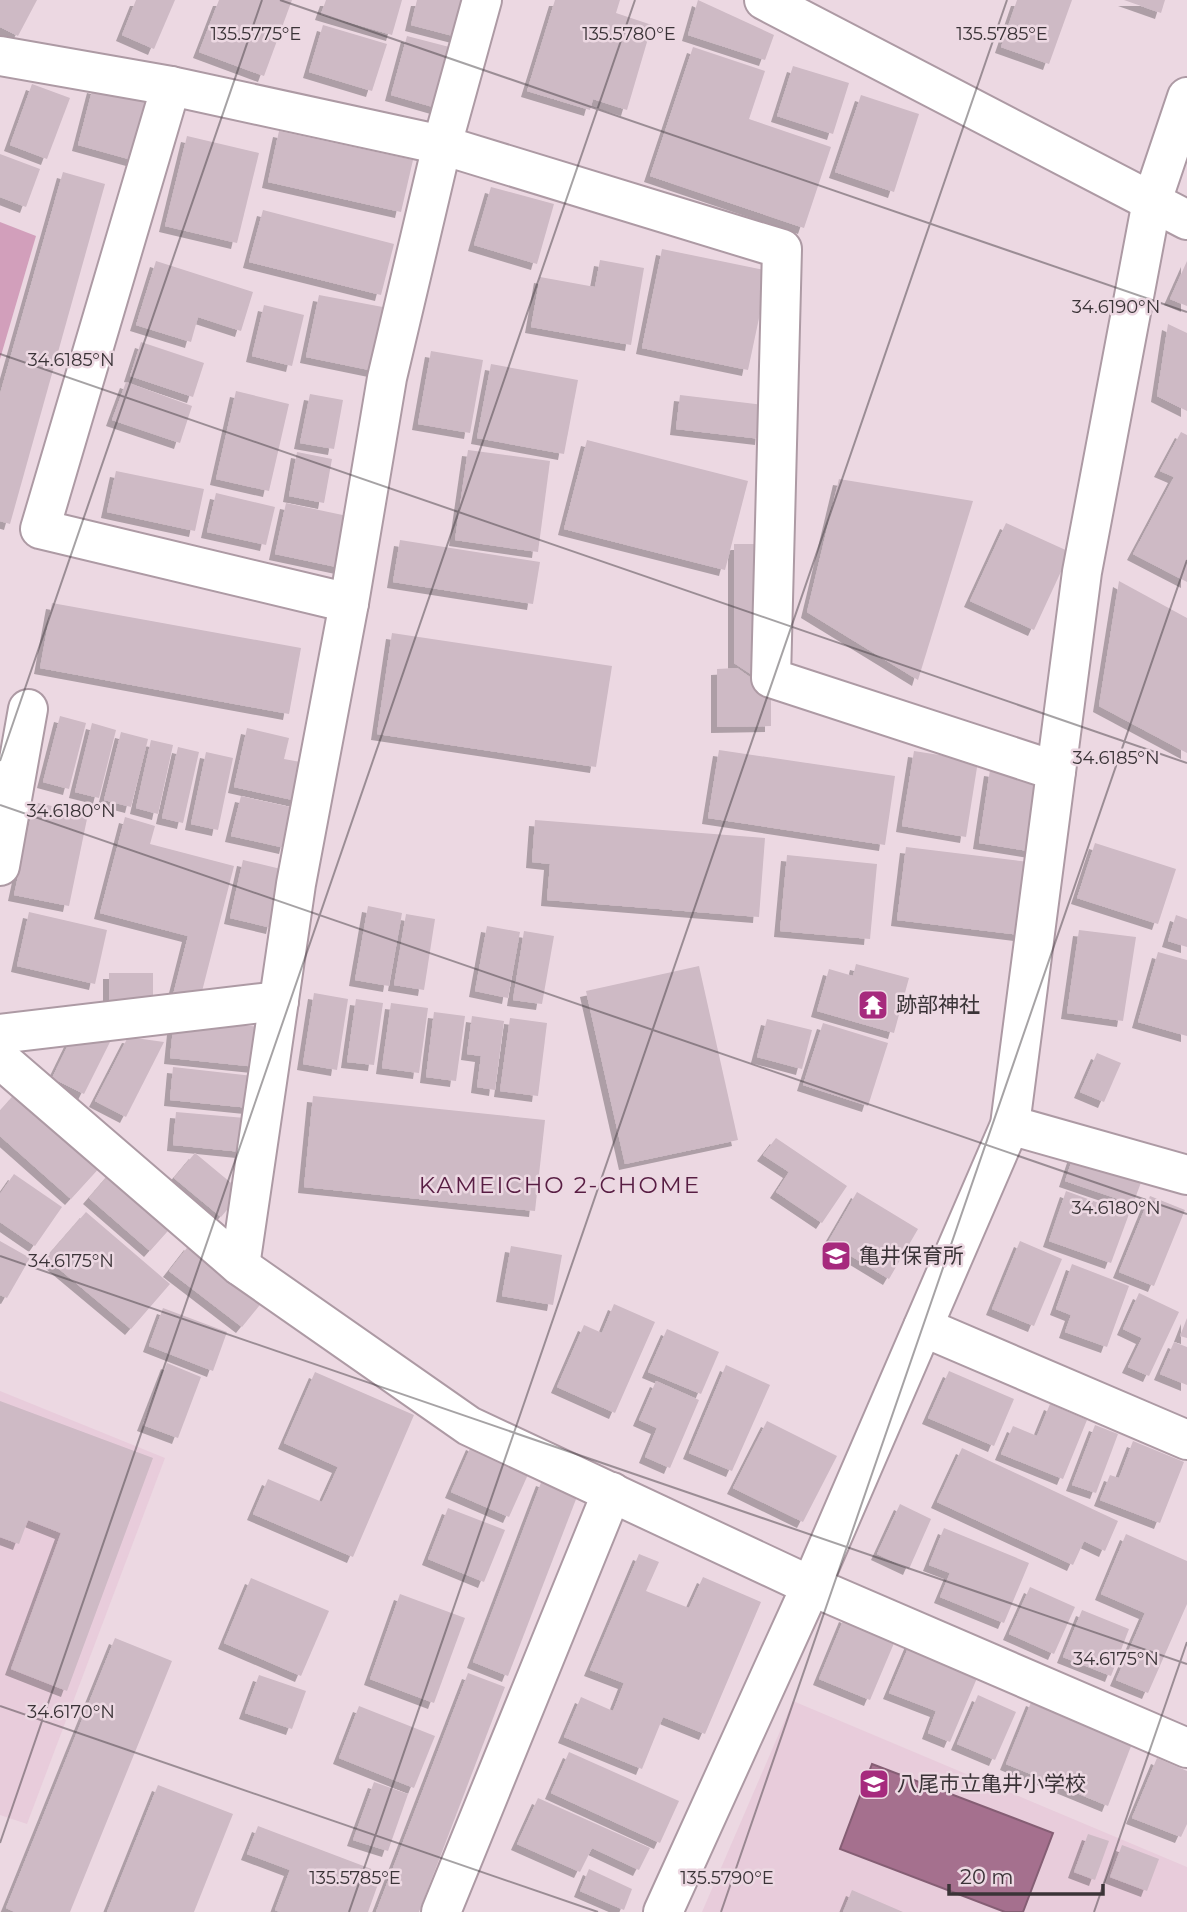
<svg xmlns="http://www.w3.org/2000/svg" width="1187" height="1912" font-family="Montserrat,'Noto Sans JP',sans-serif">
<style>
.built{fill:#e8ccdb}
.green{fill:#d29fbb}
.water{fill:#a5708e;stroke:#855e74;stroke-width:2}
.building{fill:#cebac5;filter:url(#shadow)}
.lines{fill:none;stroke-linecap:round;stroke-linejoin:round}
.minor-casing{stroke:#ad9aa4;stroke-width:42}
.minor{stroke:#fff;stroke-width:38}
.ticks{fill:none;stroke:#3a3337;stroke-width:2;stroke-opacity:0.45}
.labels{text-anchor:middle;stroke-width:5;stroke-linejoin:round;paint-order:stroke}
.poi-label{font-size:21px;fill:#3a3337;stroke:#ecd8e2;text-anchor:start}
.neighbourhood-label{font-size:23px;letter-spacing:2px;fill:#581d43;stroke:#ecd8e2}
.ticks-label{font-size:18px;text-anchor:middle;fill:#3a3337;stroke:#ecd8e2;stroke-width:5;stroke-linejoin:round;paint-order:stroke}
</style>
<defs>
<filter id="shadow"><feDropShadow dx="-6" dy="6" stdDeviation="0" flood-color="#0004"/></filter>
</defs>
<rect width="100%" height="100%" fill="#ecd8e2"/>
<g class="built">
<path d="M0,1391L165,1458L27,1824L0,1815Z"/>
<path d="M793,1701L1187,1867V1912H702Z"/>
</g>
<path class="green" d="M0,222L36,236L0,359Z"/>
<path class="water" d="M872,1764L1053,1833L1023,1912H1005L840,1849Z"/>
<g class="building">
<path d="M0,0H37L18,36L0,27Z"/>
<path d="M136,0H175L154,49L122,35Z"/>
<path d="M219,0H292L264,76L199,52Z"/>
<path d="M326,0H402L392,35L321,14Z"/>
<path d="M417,0H466L457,37L411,25Z"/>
<path d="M555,0H620L616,13L652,25L627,110L593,99L590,110L527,91Z"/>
<path d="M698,0L774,35L765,60L688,35Z"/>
<path d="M1017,0H1072L1049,64L1001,47Z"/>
<path d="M1124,0H1165L1161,13Z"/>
<path d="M323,25L387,44L372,91L309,72Z"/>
<path d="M407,36L457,49L440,109L391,95Z"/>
<path d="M693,47L765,71L749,119L831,147L804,228L650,176Z"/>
<path d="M793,66L849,83L833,134L777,116Z"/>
<path d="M32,84L70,98L47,159L10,145Z"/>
<path d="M93,87L148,102L132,160L78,145Z"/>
<path d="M861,95L919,114L894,192L835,172Z"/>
<path d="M279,131L413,160L401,212L268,182Z"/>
<path d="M187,136L259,153L237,243L165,226Z"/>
<path d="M0,154L40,169L26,207L0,197Z"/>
<path d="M63,172L105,184L10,524L0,521V394Z"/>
<path d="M491,187L554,204L537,264L474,245Z"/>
<path d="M263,210L394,244L381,295L249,262Z"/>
<path d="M662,249L769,271L748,370L642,348Z"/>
<path d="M600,260L644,268L631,345L531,327L540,277L595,287Z"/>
<path d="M156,261L253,292L241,331L198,317L191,342L136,325Z"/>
<path d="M1187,261V306L1170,299Z"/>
<path d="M319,295L388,308L374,371L306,357Z"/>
<path d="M264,305L304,315L292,366L252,356Z"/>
<path d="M1168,324L1187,333V411L1157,396Z"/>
<path d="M141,342L204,363L193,397L130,376Z"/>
<path d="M431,351L483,360L470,433L418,424Z"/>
<path d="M491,364L578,380L564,454L477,438Z"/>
<path d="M126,382L192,406L180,443L112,420Z"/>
<path d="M236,391L289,404L269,491L216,479Z"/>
<path d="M310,394L343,400L334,449L300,443Z"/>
<path d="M680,395L764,405L761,439L676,429Z"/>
<path d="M1181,432L1187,435V582L1133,554L1174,477L1160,471Z"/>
<path d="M587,440L748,481L725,570L564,529Z"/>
<path d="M468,450L550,461L538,552L455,540Z"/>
<path d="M297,452L332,459L324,503L289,496Z"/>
<path d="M116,471L204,489L195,531L107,512Z"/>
<path d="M839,479L973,501L918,680L807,612Z"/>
<path d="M216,493L275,507L266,545L207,532Z"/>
<path d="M286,503L352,517L341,568L275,554Z"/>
<path d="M1006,523L1070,552L1034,630L970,601Z"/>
<path d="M400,540L540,562L533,604L393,582Z"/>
<path d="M734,544H765L757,678L734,663Z"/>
<path d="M1119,581L1187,618V753L1099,706Z"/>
<path d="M52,603L301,648L289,714L40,668Z"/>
<path d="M392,633L612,666L596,767L377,734Z"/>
<path d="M737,668L771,692V726L717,727V669Z"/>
<path d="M60,716L86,723L69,789L43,782Z"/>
<path d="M92,723L116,730L99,798L75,792Z"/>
<path d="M247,728L289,738L284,759L306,763L297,801L234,787Z"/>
<path d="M121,732L148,739L131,807L104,800Z"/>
<path d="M151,740L173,745L158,814L136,808Z"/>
<path d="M178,747L199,752L183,823L162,818Z"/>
<path d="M719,750L895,776L885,845L708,818Z"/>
<path d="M914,751L978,761L966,837L902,826Z"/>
<path d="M206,752L233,758L218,830L191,824Z"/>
<path d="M990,770L1045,779L1034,852L979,843Z"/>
<path d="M241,796L295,808L285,848L231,836Z"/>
<path d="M34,802L88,814L69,906L14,895Z"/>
<path d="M125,817L155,826L150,844L234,866L198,1007L172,999L188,936L100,913Z"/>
<path d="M535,820L765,838L759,917L547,900L550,864L532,862Z"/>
<path d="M1095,843L1176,869L1158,924L1077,898Z"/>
<path d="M906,847L1029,862L1020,935L897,920Z"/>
<path d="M787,855L877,864L870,939L780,931Z"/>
<path d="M243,860L285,870L272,928L230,918Z"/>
<path d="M368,906L402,913L389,986L355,980Z"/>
<path d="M29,912L107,930L95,984L17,966Z"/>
<path d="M406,914L435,919L424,990L394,985Z"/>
<path d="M1176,915L1187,919V947L1168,941Z"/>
<path d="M487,926L520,932L508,998L475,991Z"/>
<path d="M1079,930L1136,937L1123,1021L1067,1013Z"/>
<path d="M524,931L554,936L542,1004L513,1000Z"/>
<path d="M1158,952L1187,960V1036L1138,1022Z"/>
<path d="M856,964L909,978L894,1033L817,1011L829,969L853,976Z"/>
<path d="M699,966L738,1140L625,1164L586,991Z"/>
<path d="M109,973H153V1006L109,1007Z"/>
<path d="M314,993L348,999L337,1070L303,1064Z"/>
<path d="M356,999L383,1003L374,1065L347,1062Z"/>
<path d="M391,1003L428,1008L419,1073L382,1068Z"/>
<path d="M434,1012L465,1016L456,1081L426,1077Z"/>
<path d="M472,1016L504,1021L495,1090L477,1087L481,1056L467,1054Z"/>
<path d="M510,1018L547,1023L538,1096L500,1091Z"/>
<path d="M174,1019L261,1027L257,1067L170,1058Z"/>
<path d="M767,1019L812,1030L802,1069L757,1057Z"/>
<path d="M823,1023L888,1043L868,1106L803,1085Z"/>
<path d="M73,1035L112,1038L84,1094L52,1078Z"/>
<path d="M128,1037L164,1042L126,1117L95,1101Z"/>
<path d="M1097,1053L1121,1063L1104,1102L1080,1092Z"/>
<path d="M173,1067L253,1076L250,1108L170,1100Z"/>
<path d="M18,1091L102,1165L71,1199L0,1136V1111Z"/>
<path d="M313,1096L545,1120L535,1211L304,1187Z"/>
<path d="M176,1112L245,1118L242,1152L173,1145Z"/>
<path d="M776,1138L847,1186L822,1223L776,1192L789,1172L763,1155Z"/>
<path d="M195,1153L242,1192L221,1217L174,1178Z"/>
<path d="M1074,1154L1143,1177L1133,1204L1065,1181Z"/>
<path d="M113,1170L175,1223L150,1251L89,1198Z"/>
<path d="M14,1174L62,1207L35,1246L0,1222V1194Z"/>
<path d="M1066,1191L1129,1214L1111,1263L1049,1241Z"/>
<path d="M857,1192L918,1229L889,1279L828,1242Z"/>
<path d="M1150,1196L1185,1210L1154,1286L1119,1272Z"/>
<path d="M86,1212L170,1284L131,1329L46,1258Z"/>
<path d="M0,1241L30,1258L7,1298L0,1295Z"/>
<path d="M1020,1241L1062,1259L1034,1326L992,1309Z"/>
<path d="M190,1244L263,1301L242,1327L169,1271Z"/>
<path d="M511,1246L562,1255L553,1305L502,1296Z"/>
<path d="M1072,1264L1129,1286L1107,1347L1065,1332L1071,1315L1056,1309Z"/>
<path d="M1139,1293L1179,1312L1149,1376L1128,1367L1142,1338L1123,1329Z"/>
<path d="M614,1304L655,1322L615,1413L557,1387L584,1325L602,1333Z"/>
<path d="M163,1308L227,1332L213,1371L149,1346Z"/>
<path d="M1187,1318V1338L1180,1336Z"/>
<path d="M667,1329L719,1352L701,1394L648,1372Z"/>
<path d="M1174,1342L1187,1347V1385L1160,1374Z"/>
<path d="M167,1363L201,1377L178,1438L143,1425Z"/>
<path d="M726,1365L770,1385L732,1471L689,1453Z"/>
<path d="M949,1371L1014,1399L994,1446L928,1418Z"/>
<path d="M315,1372L414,1415L353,1557L253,1514L268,1479L322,1502L338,1467L284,1443Z"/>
<path d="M656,1381L699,1400L670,1468L645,1457L657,1428L639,1420Z"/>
<path d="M0,1401L153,1458L67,1691L11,1669L61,1533L28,1520L19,1544L0,1537Z"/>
<path d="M1050,1404L1087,1420L1063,1479L1001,1454L1013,1426L1037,1436Z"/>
<path d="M767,1421L837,1456L803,1522L733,1488Z"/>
<path d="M1095,1425L1118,1434L1096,1493L1072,1485Z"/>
<path d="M1133,1441L1184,1462L1160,1523L1100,1500L1110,1475L1119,1478Z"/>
<path d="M472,1444L530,1470L509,1517L451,1492Z"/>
<path d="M962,1448L1118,1521L1105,1551L1084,1541L1073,1565L937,1502Z"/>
<path d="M542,1480L578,1494L508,1676L473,1662Z"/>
<path d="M900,1504L931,1519L909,1569L877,1554Z"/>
<path d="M448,1508L505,1530L484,1582L428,1559Z"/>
<path d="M944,1528L1029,1563L1004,1623L940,1597L950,1573L929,1565Z"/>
<path d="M1126,1534L1187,1561V1604L1148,1693L1116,1680L1145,1613L1101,1594Z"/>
<path d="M639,1554L659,1562L646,1591L689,1608L703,1577L761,1602L705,1734L663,1717L642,1769L564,1737L581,1697L613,1711L624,1683L590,1670Z"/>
<path d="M251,1578L329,1611L301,1676L224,1643Z"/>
<path d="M1030,1587L1075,1607L1054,1654L1009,1634Z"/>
<path d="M400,1594L465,1618L434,1703L370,1679Z"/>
<path d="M1082,1610L1129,1629L1111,1676L1063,1657Z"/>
<path d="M845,1616L897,1636L870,1700L819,1679Z"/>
<path d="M115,1638L172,1661L70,1912H15L6,1908Z"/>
<path d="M911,1641L980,1671L950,1742L928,1733L936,1711L889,1693Z"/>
<path d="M468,1673L505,1687L419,1912H376Z"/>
<path d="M259,1675L306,1691L292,1729L245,1713Z"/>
<path d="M978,1695L1016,1712L995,1760L957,1744Z"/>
<path d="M1032,1700L1133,1741L1108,1806L1006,1764Z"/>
<path d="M359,1706L435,1736L414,1788L339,1758Z"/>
<path d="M569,1752L679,1801L660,1843L551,1793Z"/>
<path d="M1157,1758L1187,1771V1824L1181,1837L1132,1818Z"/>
<path d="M374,1782L408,1794L388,1851L353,1840Z"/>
<path d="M158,1785L233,1814L194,1912H107Z"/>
<path d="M538,1798L650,1848L639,1870L592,1848L580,1872L517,1844Z"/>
<path d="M258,1826L382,1873L368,1912H280L275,1910L290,1870L247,1854Z"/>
<path d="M1088,1834L1109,1841L1095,1880L1074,1872Z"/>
<path d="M1122,1845L1159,1859L1147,1891L1110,1877Z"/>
<path d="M589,1869L632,1889L624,1910L580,1891Z"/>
<path d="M852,1890L903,1912H843Z"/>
</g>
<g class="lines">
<g class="minor-casing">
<g id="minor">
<path d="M764,0L1187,220"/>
<path d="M0,56L171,86L442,145L782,249L771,678L1056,771"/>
<path d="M171,86L40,529L349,603"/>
<path d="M0,866L28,709"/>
<path d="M0,1034L279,1001"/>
<path d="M0,1059L240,1266L469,1426L811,1586L1187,1748"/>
<path d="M1010,1125L1187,1175"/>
<path d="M240,1266L296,884L349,603L387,378L442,145L482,0"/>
<path d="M923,1327L1187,1440"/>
<path d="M441,1912L612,1492"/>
<path d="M663,1912L811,1586L1010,1125L1082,572L1152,201L1187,97"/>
</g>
</g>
<use href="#minor" class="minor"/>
</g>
<path class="ticks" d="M280,0L1187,312M0,354L1187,763M0,761L262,0M0,805L1187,1214M0,1256L1187,1664M0,1706L598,1912M0,1843L635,0M349,1912L1007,0M721,1912L1187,560M1094,1912L1187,1642"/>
<defs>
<g id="temple-square" transform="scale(1.575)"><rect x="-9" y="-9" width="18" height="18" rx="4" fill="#a62a7d" stroke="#ecd8e2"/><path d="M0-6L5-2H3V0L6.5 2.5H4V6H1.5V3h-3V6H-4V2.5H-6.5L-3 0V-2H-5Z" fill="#fff"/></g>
<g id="school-square" transform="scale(1.575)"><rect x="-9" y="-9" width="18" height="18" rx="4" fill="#a62a7d" stroke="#ecd8e2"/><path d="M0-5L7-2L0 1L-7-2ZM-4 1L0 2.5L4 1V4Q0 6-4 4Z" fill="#fff"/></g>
</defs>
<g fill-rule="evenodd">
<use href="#temple-square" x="873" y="1005"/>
<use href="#school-square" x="836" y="1256"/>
<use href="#school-square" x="874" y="1784"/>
</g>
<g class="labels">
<g class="poi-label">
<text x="896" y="1012">跡部神社</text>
<text x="859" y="1263">亀井保育所</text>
<text x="897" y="1791">八尾市立亀井小学校</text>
</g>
<g class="neighbourhood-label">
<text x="560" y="1193">KAMEICHO 2-CHOME</text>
</g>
</g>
<g class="ticks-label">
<text x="1002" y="40">135.5785°E</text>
<text x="256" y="40">135.5775°E</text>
<text x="629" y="40">135.5780°E</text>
<text x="1116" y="313">34.6190°N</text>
<text x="71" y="366">34.6185°N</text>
<text x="1116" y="764">34.6185°N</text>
<text x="71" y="817">34.6180°N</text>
<text x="1116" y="1214">34.6180°N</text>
<text x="71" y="1267">34.6175°N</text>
<text x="1116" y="1665">34.6175°N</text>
<text x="71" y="1718">34.6170°N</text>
<text x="355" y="1884">135.5785°E</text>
<text x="727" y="1884">135.5790°E</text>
</g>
<path d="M949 1884v10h154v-10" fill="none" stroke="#3a3337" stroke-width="3.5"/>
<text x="960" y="1884" font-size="21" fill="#3a3337" stroke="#ecd8e2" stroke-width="5" paint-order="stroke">20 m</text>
</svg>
